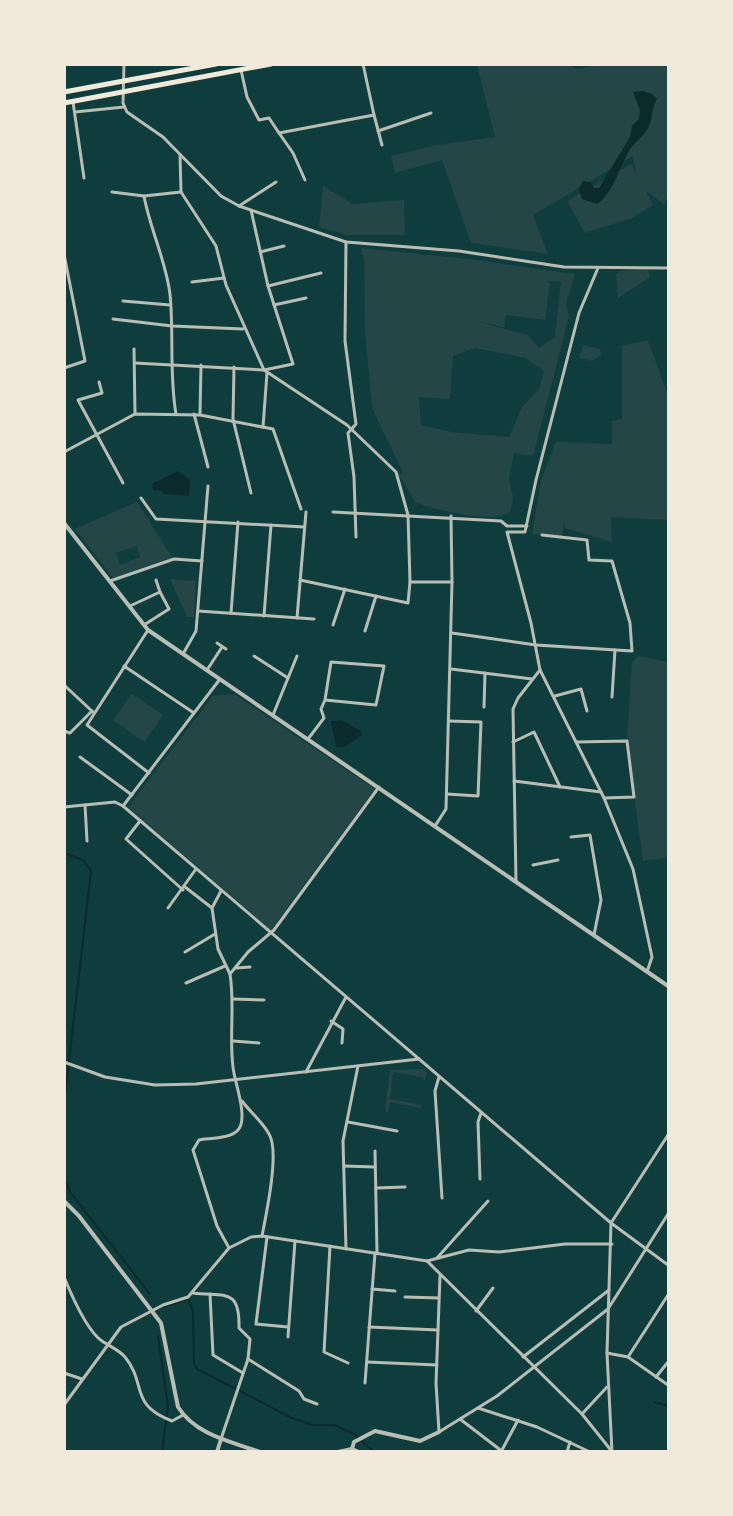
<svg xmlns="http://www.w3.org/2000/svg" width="733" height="1516" font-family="'Source Serif 4',serif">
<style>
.green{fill:#244646;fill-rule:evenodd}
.water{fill:#0a2a2b}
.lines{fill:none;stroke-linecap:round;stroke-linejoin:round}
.stream{stroke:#0a2a2b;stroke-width:2}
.minor{stroke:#b8beb3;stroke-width:3}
.tertiary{stroke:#b8beb3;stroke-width:4}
.primary{stroke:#f1e9da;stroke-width:5}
</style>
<rect width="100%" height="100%" fill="#0f3d3e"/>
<g class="green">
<path d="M569,64L576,69L607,64L668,65V196L664,204L646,191L653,205L632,218L585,233L567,201L631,164L636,173L633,156L533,215L548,254L471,243L442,160L395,173L391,156L437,145L495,137L477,65Z"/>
<path d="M323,186L353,204L404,200L405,235H347L319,227Z"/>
<path d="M361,248L469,259L575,274L566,304L569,316L533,456L514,453L509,478L513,497L511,511C491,525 440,510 416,503L398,474L403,473L372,408L365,331L364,259ZM547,281L561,282L555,337L539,348L528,335L479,322L504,327L506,315L545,320L550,282ZM475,348L526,358L544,371L539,389L522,407L509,437L451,432L421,425L419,397L450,399L453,356Z"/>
<path d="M648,269L650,277L618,298L616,274L621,270Z"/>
<path d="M648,341L668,395V520L611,517L612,542L565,528L564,521L562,538L532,534L541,481L556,442L612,444V421L622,419V345Z"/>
<path d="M583,345L600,349L601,355L592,361L579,358Z"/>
<path d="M137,502L172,557L113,578L75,529ZM137,546L140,557L120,565L116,553Z"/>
<path d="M170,579L196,581L194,617H187Z"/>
<path d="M638,656L668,662V857L643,861L627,741L632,662Z"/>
<path d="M132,694L163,715L144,742L113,720Z"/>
<path d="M234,694L375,789L271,930L128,807L213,696Z"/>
<path d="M424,1069L427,1073L425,1080L422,1077L393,1072L390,1099L422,1105L421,1108L390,1102L388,1112H385L390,1070Z"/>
</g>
<g class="water">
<path d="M642,91L652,94L657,99C651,109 653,116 649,126C646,134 636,141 631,148C620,164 614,193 597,204L582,199L579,189L583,181L590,182L594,188H599L630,137L632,126L639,119L640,110L633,92Z"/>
<path d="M178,471L190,480L189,496L163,494V491L153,490L152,484Z"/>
<path d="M342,720L360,731L362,735L344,747H336L331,721Z"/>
</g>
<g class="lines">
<g class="stream">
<path d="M64,853L83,860L91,871L64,1105"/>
<path d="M64,1178L70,1192L150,1294"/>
<path d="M164,1307L188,1299L193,1311L194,1364L197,1369L292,1418L313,1425H334L354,1434L374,1452"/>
<path d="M158,1336L168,1406L162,1452"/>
<path d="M655,1402L668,1406"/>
</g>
<g class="minor">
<path d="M124,64L123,103L127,112L163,137L221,196L239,206L346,242L459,251L564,267L668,268"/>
<path d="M241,70L247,97L259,120L269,118L279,133L374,115L363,64"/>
<path d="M73,102L84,178"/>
<path d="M75,112L124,107"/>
<path d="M374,115L382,145"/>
<path d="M378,131L431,113"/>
<path d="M279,133L293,153L305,180"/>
<path d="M180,155L181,192L216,246L226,285L264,370L347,425L396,472L408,515L410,582H452L446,809L435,826"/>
<path d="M112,192L144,196L181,192"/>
<path d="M144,196C150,229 166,261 170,294C174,334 169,374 176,414"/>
<path d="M239,206L276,182"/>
<path d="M346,242L345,341L356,424L348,433L354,477L356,537"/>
<path d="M260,252L284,246"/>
<path d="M64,254L85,361L64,368"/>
<path d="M598,268L579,313L536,480L525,532H507L531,623L540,670L604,798L633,869L652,957L647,972"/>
<path d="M192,282L224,278"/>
<path d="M268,286L321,273"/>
<path d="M123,301L170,305"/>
<path d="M274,305L306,298"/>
<path d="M113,319L172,326L243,329"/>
<path d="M134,349L135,414"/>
<path d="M135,363L264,370L293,364L268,286L251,210"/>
<path d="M234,367L233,419L251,493"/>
<path d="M99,382L102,393L78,400L123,483"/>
<path d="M194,414L208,467"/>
<path d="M200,414L201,365"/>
<path d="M263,427L267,373"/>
<path d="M64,452L135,414L200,415L273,429L301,509"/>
<path d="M141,498L156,519L304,527"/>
<path d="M333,512L501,521L507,526H527"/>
<path d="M451,516L452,582"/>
<path d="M156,580L160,592"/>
<path d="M300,580L408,603L410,582"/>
<path d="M110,581L174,559L202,561"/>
<path d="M130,606L160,592L169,609L144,625"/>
<path d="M198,611L314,619"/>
<path d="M231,613L238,522"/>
<path d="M264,616L271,525"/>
<path d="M297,618L306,512"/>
<path d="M333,625L345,589"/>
<path d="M148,630L87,725L149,773"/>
<path d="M365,631L376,596"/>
<path d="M452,633L536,645L632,651L630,623L612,561L589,560L587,540L542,535"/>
<path d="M217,643L226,649"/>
<path d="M183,654L196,631L208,486"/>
<path d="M254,656L288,678"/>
<path d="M124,666L194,713"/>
<path d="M451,669L532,679"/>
<path d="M207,670L222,647"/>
<path d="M64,685L94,713"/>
<path d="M555,696L581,689L587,711"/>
<path d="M612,697L615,650"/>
<path d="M484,707L485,673"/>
<path d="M273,715L297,656"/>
<path d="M64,731L70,733L92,711"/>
<path d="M308,739L324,718L321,709L325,700L376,705L384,666L331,662L325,700"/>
<path d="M513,742L534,732L560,787"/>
<path d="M576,742L627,741L634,797L604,798"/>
<path d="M80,757L132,795"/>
<path d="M514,781L601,792"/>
<path d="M447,794L478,796L481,722L449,721"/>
<path d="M85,805L87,841"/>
<path d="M123,806L220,679"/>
<path d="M64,807L115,802L123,806L611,1223L668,1265"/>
<path d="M140,821L126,839L183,890"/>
<path d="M571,837L590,835L601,900L594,935"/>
<path d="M533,865L558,860"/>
<path d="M516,881L513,709L518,698L540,670"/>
<path d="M185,887L212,908"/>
<path d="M221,891L212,908L218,949L230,974"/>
<path d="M168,908L196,869"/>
<path d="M185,952L215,934"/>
<path d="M236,968L250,967"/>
<path d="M186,983L225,966"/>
<path d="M233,999L264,1000"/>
<path d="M331,1021L343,1029L342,1043"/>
<path d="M233,1041L259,1043"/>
<path d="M64,1062L105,1077L155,1085L196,1084L419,1059"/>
<path d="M306,1072L346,997"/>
<path d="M439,1077L435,1091L442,1198"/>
<path d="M242,1101C250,1112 263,1122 269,1134C280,1151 266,1215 262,1236"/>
<path d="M348,1122L397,1131"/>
<path d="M375,1151L377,1253"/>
<path d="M344,1166L375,1167"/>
<path d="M480,1179L478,1122L481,1113"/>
<path d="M376,1188L405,1187"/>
<path d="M267,1237L256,1324L288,1327"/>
<path d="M330,1246L324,1352L348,1363"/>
<path d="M229,1248L217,1226L193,1150L199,1140C210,1138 230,1139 238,1130C249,1118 234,1081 233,1067C229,1036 235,1005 230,974L248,952L274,930L379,787"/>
<path d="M346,1249L343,1141L358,1066"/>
<path d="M437,1258L488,1201"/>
<path d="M427,1261L582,1414L610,1449"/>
<path d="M440,1276L436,1383L439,1432L497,1396L608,1309L668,1214"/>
<path d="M64,1277C71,1294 87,1331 102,1341C109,1346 119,1350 125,1357C147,1384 129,1405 172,1421L183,1415"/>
<path d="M372,1289L395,1291"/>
<path d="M193,1293C224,1297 240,1287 239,1328L250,1339L248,1359L221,1439"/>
<path d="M210,1294L213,1355L243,1373"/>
<path d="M405,1297L439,1298"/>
<path d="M476,1311L493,1288"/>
<path d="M369,1327L438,1330"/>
<path d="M288,1337L295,1241"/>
<path d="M607,1353L628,1357L668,1385"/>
<path d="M523,1357L609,1290"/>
<path d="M628,1357L668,1295"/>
<path d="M248,1359L299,1391L304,1399L317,1404"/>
<path d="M367,1362L437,1365"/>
<path d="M64,1373L82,1379"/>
<path d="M656,1377L668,1362"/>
<path d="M365,1383L375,1253"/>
<path d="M64,1405L121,1327L163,1305L188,1297L229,1248L251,1237L262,1236L427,1261L469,1250L499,1252L565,1244H612"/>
<path d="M478,1408L537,1427L590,1452"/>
<path d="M582,1414L607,1387"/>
<path d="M460,1419L503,1452"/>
<path d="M502,1450L518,1420"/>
<path d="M567,1452L570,1442"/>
<path d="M612,1452L607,1353L611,1223L668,1135"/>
</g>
<g class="tertiary">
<path d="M64,523L148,630L668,986"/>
<path d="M64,1201L79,1216L161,1323L178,1407C196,1435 229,1441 260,1452"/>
<path d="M352,1449L354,1442L375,1431L420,1441L439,1432"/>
<path d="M217,1452L221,1439"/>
<path d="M338,1452L352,1449L359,1452"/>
</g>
<g class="primary">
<path d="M64,92L216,64"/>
<path d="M64,103L271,64"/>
</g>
</g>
<rect width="733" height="1516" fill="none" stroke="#f1e9da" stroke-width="132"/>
</svg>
